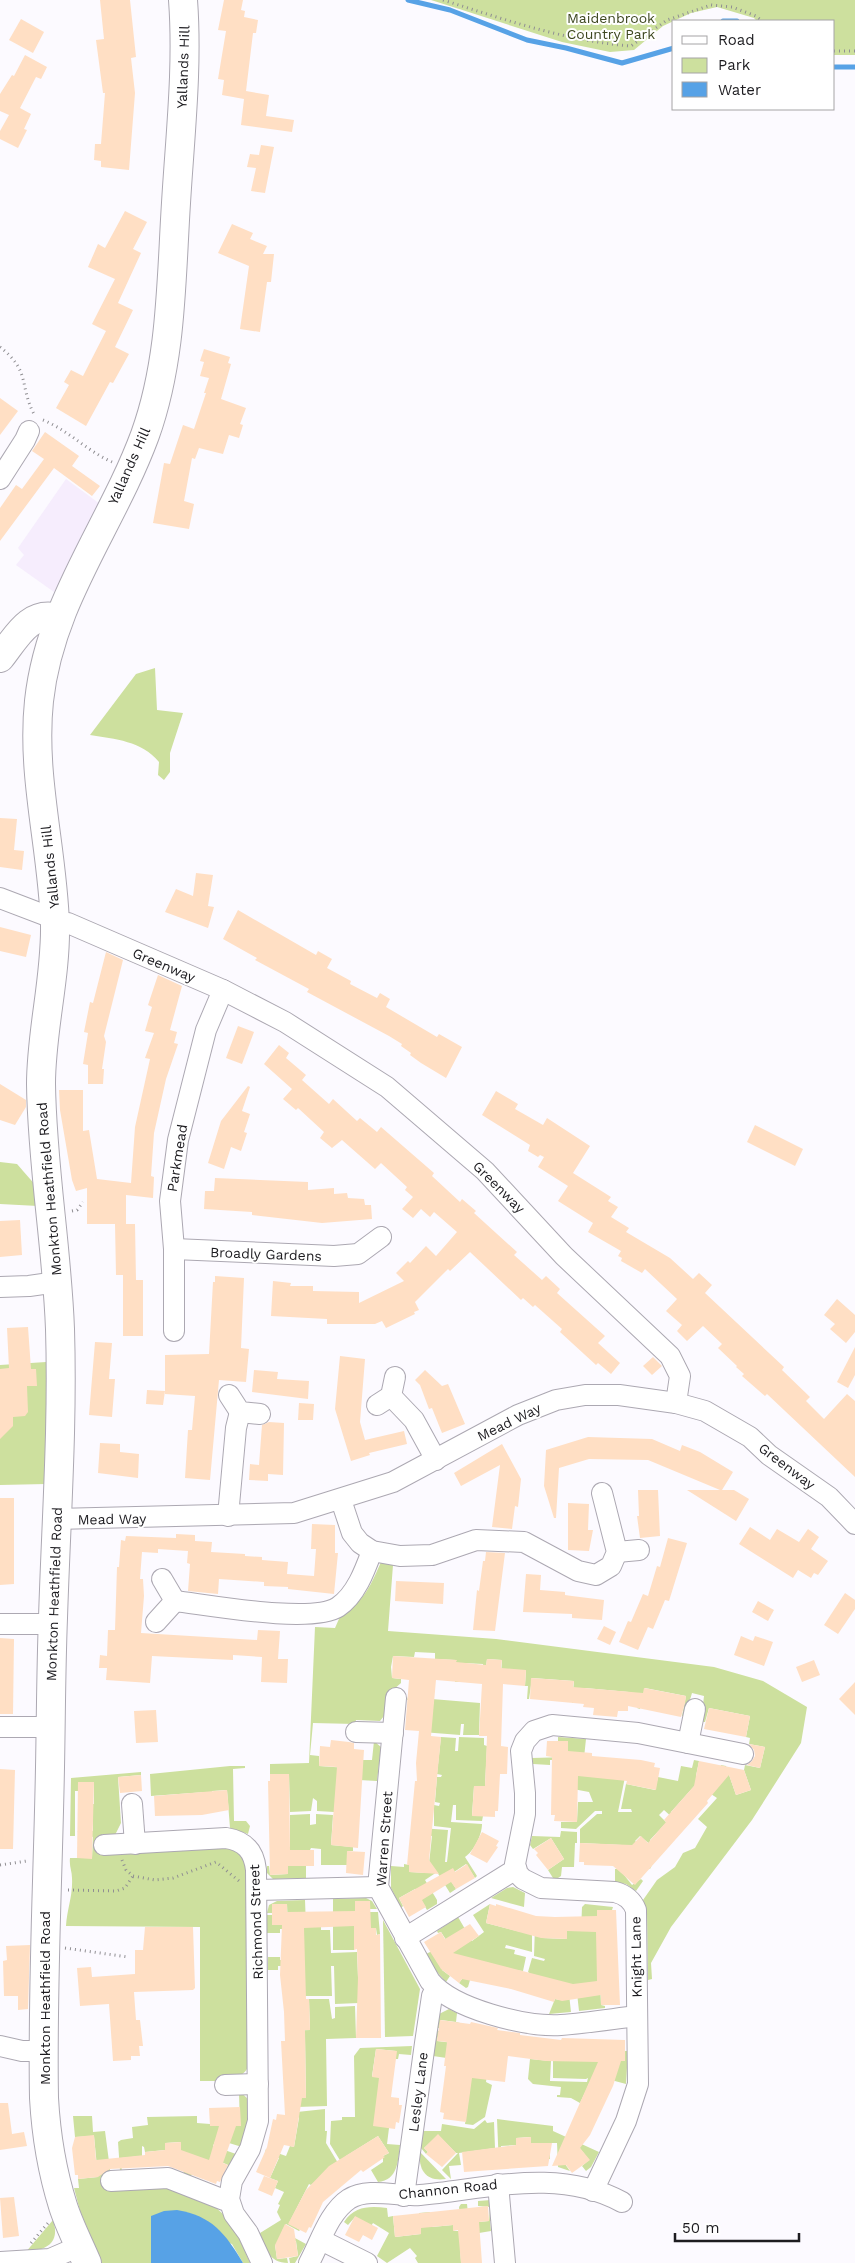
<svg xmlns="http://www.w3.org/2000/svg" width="855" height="2263" font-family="'Work Sans',sans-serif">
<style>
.commercial{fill:#f6edfd}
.green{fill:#cde09e}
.water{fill:#57a2e6}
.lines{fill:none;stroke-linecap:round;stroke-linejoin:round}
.stream{stroke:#57a2e6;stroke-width:5}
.building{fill:#ffdfc4}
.street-casing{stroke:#aca8b2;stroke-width:22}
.secondary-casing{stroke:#aca8b2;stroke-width:30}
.path{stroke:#8f8e92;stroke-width:3;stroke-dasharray:1 4;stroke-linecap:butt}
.street{stroke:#fff;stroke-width:20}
.secondary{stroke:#fff;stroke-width:28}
.labels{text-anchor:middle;stroke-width:4;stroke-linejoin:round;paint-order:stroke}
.park-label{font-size:14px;fill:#3d471f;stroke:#fff}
.street-label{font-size:14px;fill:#1d1c20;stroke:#fff}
</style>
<rect width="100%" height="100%" fill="#fcfaff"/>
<path class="commercial" d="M66,479L100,504L54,592L16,565L24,555L18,548Z"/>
<g class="green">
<path d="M431,0H855V55H834V21H757L754,18L717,7L691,13L663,26L634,50L610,52L562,42Z"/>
<path d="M155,668L157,710L183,713L170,753V772L164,780L158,775L159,762C142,741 115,739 90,735L136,674Z"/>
<path d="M0,1162L17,1164L37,1187L38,1206L0,1204Z"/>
<path d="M46,1362V1484L0,1485V1365Z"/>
<path d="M381,1562L393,1565L388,1631L496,1639L714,1667L763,1681L807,1707L801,1743L752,1820L671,1927L651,1963L652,1979L648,1980L647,1913L643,1900L657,1880L675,1867L683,1853L695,1848L707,1827L698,1819L717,1798L696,1784L671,1812L675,1820L664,1810L659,1815L670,1826L664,1825L650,1840L652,1846L640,1836L635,1841L655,1859L650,1869L638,1860L624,1875L632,1885L641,1879L643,1881L636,1891L626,1884L615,1882V1869H623L622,1845L580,1843V1829L597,1814H602V1811H595L576,1829L561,1828V1822H577L578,1802H593L589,1792L573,1789L555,1760H550V1765L533,1764L532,1758L568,1757V1742L558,1741V1737L586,1739L583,1767L626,1772L618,1812H632L631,1809H621L626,1784L655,1790L658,1777L678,1781L681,1766L692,1768L694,1760L699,1761L696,1776L718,1780L721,1765L726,1766L736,1795L751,1790L744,1770L745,1765L760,1768L765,1747L749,1744L750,1738L746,1737L750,1716L709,1708L705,1722H701L704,1696L692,1693L685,1717L682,1716L686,1696L645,1688L640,1709L637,1708L638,1700L629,1692L585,1688L576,1694L575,1703H572L574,1681L532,1678L529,1699H527L528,1686H525L526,1670L501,1675L502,1660L487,1659L485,1674H483V1664L463,1663L461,1682H455L456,1660L435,1659V1653L415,1652L414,1657L393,1656L391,1667L392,1678L401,1679V1683L393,1690L391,1697H386L384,1716L380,1721L356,1720L355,1724L313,1723L310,1755L319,1756V1766L362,1769L363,1760H372L374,1741L381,1747L377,1781L359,1780L334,1812L317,1811V1801L313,1798L311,1811L290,1812L289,1774H270V1764L309,1763L315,1627L335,1628L342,1612C363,1606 373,1580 381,1562Z"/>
<path d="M408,1697L480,1703L479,1735H463L464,1724H461L460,1735L422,1732L434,1702L407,1700Z"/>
<path d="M441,1737L456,1738L455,1751H458L459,1737L484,1738V1745L487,1746L485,1786H474L472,1815L483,1816L482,1821L456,1820V1805H453L451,1822L482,1824C482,1835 474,1851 465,1857L477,1876L475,1878L466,1864L448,1876L456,1889L450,1893L437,1872L425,1880L437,1900V1904L427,1910L415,1889L399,1898L403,1906L401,1908L391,1888V1866L404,1867V1864L409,1865V1872L428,1873L432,1836L420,1834V1828L448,1830L445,1862H447L451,1828L434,1826V1805L439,1806L440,1803L435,1802L437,1777H441L442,1775L437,1774Z"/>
<path d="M230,1766H245V1768L233,1769L234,1821H246L250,1826L248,1834L230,1828L227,1790L212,1791L213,1811L206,1792L151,1796L150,1774Z"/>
<path d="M141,1772V1775L118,1777L121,1823L115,1835L102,1834V1851L219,1844L237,1849L246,1863L248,2067C241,2083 214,2081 200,2081V1927L66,1926C67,1909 73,1896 72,1878C72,1871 69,1866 70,1858H92L93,1837L77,1831H93V1809H78V1804H94V1782H79L78,1791H75V1836H70L71,1778Z"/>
<path d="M310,1814V1825L316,1824V1814L333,1815L331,1845L353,1847V1851H348L347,1865H321V1849L311,1848L310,1850H306V1878L273,1879L267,1873V1866H269L270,1875L288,1874V1853L271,1848L290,1847V1815Z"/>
<path d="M561,1831L577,1832V1843H575L574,1867H562L561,1876L558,1878H553L548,1870L564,1859L551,1838L533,1849L530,1845L532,1836L560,1837Z"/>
<path d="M513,1887L525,1893L524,1907L491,1898L507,1888Z"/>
<path d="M366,1898L372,1901L377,1909H370V1901H355V1922L370,1912H378L380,1934L377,1935L376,1928L354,1929V1950H333V1899Z"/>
<path d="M305,1900L306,1927H321V1930H330L331,1953L357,1952L359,2003L335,2004L334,1966H331L332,1996H287L283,1966H278V1970H268V1957H280V1960H285L284,1929H280V1933H267V1915H272V1925H288L287,1904H272V1913H267L269,1905L277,1901Z"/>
<path d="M490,1904L486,1923L521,1932L532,1926V1952L506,1945L505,1948L515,1950L514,1954L526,1957L523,1971L474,1966L468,1987L466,1988L459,1983L468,1971L451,1958L442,1970L450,1976L446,1982L436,1971L426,1954L430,1952L452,1949L441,1932L438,1933L437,1931L458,1917L472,1941L484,1932L473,1915Z"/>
<path d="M585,1904L613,1907L612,1910H597L601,2005L605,2006V2008L579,2011L576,1984L568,1985L571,2012L549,2014L555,1999L560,2000L528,1972L532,1958L544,1961L545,1959L534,1956L535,1926H542V1938L566,1939L567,1931H581L582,1907Z"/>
<path d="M383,1920L420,1989L413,2036L385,2037Z"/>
<path d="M309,1999H329L332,2019L335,2018V2007L355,2006L356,2038L326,2039L327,2106L297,2107V2098H306L305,2036H287V2031L310,2030Z"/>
<path d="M449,2009L457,2013L456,2022L464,2024L460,2060L433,2056L436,2030L439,2031L437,2041L453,2043L456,2022L441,2020L439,2028H436L439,2014Z"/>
<path d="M412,2046L411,2055L399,2054L398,2059H396V2051L376,2049L372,2076L384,2078L389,2128L387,2144L400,2145C398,2161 398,2180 378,2182L371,2170L383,2162V2156L389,2153L378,2136L346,2156L341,2162L330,2144L331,2121L342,2120V2117H355L354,2056L360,2048Z"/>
<path d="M625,2051H628L626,2084L600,2077L589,2084L580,2103L571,2098L557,2097V2095H560L561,2087L533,2084L528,2079L530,2059L551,2061L550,2081L587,2082L588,2078L586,2079L553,2078V2060L625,2061Z"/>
<path d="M472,2073L487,2075L486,2082L492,2085L485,2117L473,2125L465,2124Z"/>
<path d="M239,2093C260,2099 246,2132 242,2147L216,2139L213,2146L236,2154L229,2169L227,2168L228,2165L215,2159L192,2174L190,2179L184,2175L180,2142L165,2143V2150L145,2152L144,2147L142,2146V2156L121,2158L122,2173L120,2171L118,2142L121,2140L133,2138L132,2127L148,2125L147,2117L197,2116V2123L210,2124V2126H240Z"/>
<path d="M325,2109V2131H327L326,2143L338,2163L311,2185L309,2184L289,2223L300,2230L299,2231L286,2224L282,2231L306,2244L295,2263H290L289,2258L298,2256L296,2241L275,2245L277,2259L287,2258L288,2263C269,2263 265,2248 260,2233L281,2220L277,2212L280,2205L278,2204L284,2192L275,2188L278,2181L270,2178L279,2158L265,2152L266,2149L286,2156L290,2146L294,2147L299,2118L297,2112Z"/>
<path d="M73,2116H92L93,2132L105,2131L111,2177L155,2182L212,2204L224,2215L238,2235L250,2263H243L232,2244L151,2216V2263H102L80,2211L74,2188H79L78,2179L98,2177L94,2136L75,2137Z"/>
<path d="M497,2119L553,2126V2131L599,2152L591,2167L586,2171L582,2166L589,2160L579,2147L562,2160L570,2171L558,2167L557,2143H549L550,2159H547L531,2144L530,2137L516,2138V2145L501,2146L502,2167H499Z"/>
<path d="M485,2120L487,2123L494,2122L495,2148L459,2153L461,2165L449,2166L451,2179L442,2170L458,2153H456L438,2135L424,2148L428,2152L426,2154L421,2148L422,2131H441L442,2124L474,2129Z"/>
<path d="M420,2152L446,2179C427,2182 418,2171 420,2152Z"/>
<path d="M491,2200L496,2220L490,2221L491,2231L479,2233L460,2246L461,2263H418L415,2258L417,2256L410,2248L387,2263L377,2256L389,2233L373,2223L365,2236L355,2217L348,2225L344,2222C355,2206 369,2206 387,2208L388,2217L393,2216L395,2237L421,2234L419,2213L430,2212L432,2227L453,2225L454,2231H461L459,2207L461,2204H467L469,2223L489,2221L490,2207L478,2206V2201Z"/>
<path d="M53,2220C61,2244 45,2250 25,2253Z"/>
</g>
<path class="water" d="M177,2210C212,2216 225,2233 243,2263H151V2216L164,2211Z"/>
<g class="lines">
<g class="stream">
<path d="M408,0L450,10L527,40L566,48L622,63L674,48"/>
<path d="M723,21H737"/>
<path d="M834,67H855"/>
</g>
</g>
<g class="building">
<path d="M100,0H130L136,57L131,58L135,93L129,170L101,167V161L94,160L95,144H101L105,93H103L96,40L104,39Z"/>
<path d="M224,0H243L241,10L245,11L244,17L258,20L256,33H253L246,91L269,95L266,116L294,120L292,132L241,125L244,99L222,95L224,80L218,79L226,31L218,30Z"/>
<path d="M21,19L44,32L33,53L9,40Z"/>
<path d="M25,55L47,67L41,79L36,77L20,108L31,114L24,129L27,130L18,148L0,139V131L9,115L0,111V94L12,75L14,76Z"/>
<path d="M261,145L274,147L265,193L251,191L256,168L247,167L250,154L259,155Z"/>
<path d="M125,211L147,222L133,249L141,253L118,303L133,310L115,347L129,354L113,383L110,382L86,426L56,408L69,385L64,382L71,370L83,376L106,331L92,324L115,279L88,267L98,244L105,248Z"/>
<path d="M232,224L253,233L250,239L267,246L263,254H274L271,282H267L260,332L240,329L249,266L218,253Z"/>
<path d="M204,349L230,357L228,363L231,364L221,399L246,408L240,424L243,425L239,438L229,435L223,454L199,448L195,459L192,458L184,501L194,504L189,529L153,523L164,463L170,464L183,425L194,429L206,393H204L209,378L200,376L204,362L200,361Z"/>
<path d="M0,398L18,411L0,435Z"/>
<path d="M45,432L79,456L72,466L100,486L92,496L54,468L0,541V508L16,485L22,489L44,459L32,451Z"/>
<path d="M0,818L17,819L14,850L24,851L22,870L0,867Z"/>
<path d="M196,873L213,875L208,906L214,907L208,928L165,912L176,889L193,896Z"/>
<path d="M238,910L316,955L318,951L332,959L327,968L351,981L350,984L377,998L380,993L390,999L386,1007L437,1037L439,1034L462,1047L446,1078L421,1063L410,1055L411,1053L401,1046L402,1044L389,1036L307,992L309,989L255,960L257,958L223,939Z"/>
<path d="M0,927L31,935L26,957L0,951Z"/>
<path d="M106,952L123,960L104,1036L106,1042L102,1069H104L103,1084H88V1065L83,1064L88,1033L84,1032L90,1002L93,1003Z"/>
<path d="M158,975L182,986L170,1030L177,1032L174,1043L178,1044L166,1079L154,1133L151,1176L154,1177L153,1198L126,1195V1224H87V1188L76,1191L72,1180L60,1110L59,1090H83V1131L89,1130L97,1179L131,1183L135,1127L150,1059L145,1058L154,1033L145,1031L152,1007L148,1005Z"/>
<path d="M238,1026L254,1032L242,1064L226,1058Z"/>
<path d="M279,1045L289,1053L286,1058L306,1075L302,1080L329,1104L333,1099L357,1121L360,1118L377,1132L381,1127L434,1173L432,1176L460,1202L462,1199L476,1211L474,1213L517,1252L514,1255L542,1280L546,1276L560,1289L557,1293L605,1336L598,1343L620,1363L611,1374L598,1363L596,1365L560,1332L562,1329L535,1305L533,1307L523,1298L521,1300L470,1252L450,1271L448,1269L415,1302L419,1310L414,1312L415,1314L386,1328L382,1321L375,1324H327V1319L271,1316L273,1281L291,1283L290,1286H313V1291L359,1292V1303L404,1281L396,1273L408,1261L410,1263L426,1246L436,1256L457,1232L434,1212L430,1217L421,1209L413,1218L402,1209L413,1197L405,1190L407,1187L381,1163L375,1169L342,1140L332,1148L320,1138L324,1132L298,1108L296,1110L283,1099L292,1089L264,1064Z"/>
<path d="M0,1084L26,1100V1107L15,1125L0,1120Z"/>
<path d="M248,1086L250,1087L242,1111L250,1114L244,1132L247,1133L241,1151L231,1147L224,1169L208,1163L221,1121Z"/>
<path d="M496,1091L518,1104L515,1109L543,1125L547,1118L590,1146L573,1173L611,1197L608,1201L618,1207L611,1217L629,1228L626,1232L670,1258L693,1279L699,1273L712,1285L705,1293L784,1367L782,1370L810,1397L806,1401L824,1419L847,1394L855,1401V1477L767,1394L765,1396L742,1376L744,1374L736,1367L737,1366L718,1348L722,1344L703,1326L687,1341L677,1331L682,1325L666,1311L677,1299L645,1269L642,1273L621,1261L622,1258L618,1256L621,1251L588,1232L593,1223L558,1201L568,1186L538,1167L544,1157L540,1155L538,1157L528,1151L530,1145L482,1115Z"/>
<path d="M755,1125L803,1149L795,1166L747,1142Z"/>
<path d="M215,1178L308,1182V1190L334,1188V1194L347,1193L348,1198L364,1199L365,1205H371L372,1219L322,1223L252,1215V1212L204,1209L205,1191H214Z"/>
<path d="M20,1220L22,1255L0,1257V1221Z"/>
<path d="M115,1224H135L136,1280H143V1336H123V1275H116Z"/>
<path d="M215,1276L244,1278L241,1348L249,1349L246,1382L219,1380L210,1480L185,1478L188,1430H192L195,1396L165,1394V1355L209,1354L213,1282H215Z"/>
<path d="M837,1299L855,1315V1332L846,1343L830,1329L835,1324L824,1315Z"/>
<path d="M28,1327L31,1369H36L37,1386H27L28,1412L25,1416L13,1417V1426L0,1439V1369L9,1368L7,1328Z"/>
<path d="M95,1342L112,1343L109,1379H115L112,1417L89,1415Z"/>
<path d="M855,1347V1375L848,1388L837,1382Z"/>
<path d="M340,1356L365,1359L360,1422L365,1440L404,1431L407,1444L369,1453L370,1455L351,1461L335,1409Z"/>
<path d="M653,1357L662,1366L652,1375L643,1366Z"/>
<path d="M254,1370L278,1372L277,1379L309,1381L308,1399L252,1392Z"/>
<path d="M425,1370L442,1386L448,1384L465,1424L442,1433L432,1408L429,1409L420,1385L415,1380Z"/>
<path d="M147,1390L165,1391L163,1405L146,1404Z"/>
<path d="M299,1403L314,1404L313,1420H298Z"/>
<path d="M269,1422L284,1423L283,1475L268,1474V1481L249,1480L250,1464L259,1465L262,1425Z"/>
<path d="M588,1437L652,1439L680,1451L682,1445L700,1452L733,1472L722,1490H734L749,1499L736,1521L687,1490H720L648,1460L589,1459L559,1468L556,1518H554L544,1486L546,1450Z"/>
<path d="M100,1443L120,1444V1452L139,1454L138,1478L98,1473Z"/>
<path d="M502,1444L521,1479L518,1507L515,1506L512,1529L492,1527L500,1465L461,1486L454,1473Z"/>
<path d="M638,1490H658L660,1536L640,1538L637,1516H639Z"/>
<path d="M0,1498H14V1584L0,1585Z"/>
<path d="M568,1503L589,1504L588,1530H593L589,1551L568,1550Z"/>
<path d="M312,1524L335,1525V1553H338L334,1594L288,1589V1587L264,1586V1582L219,1579L218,1594L188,1591L190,1564L187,1563L188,1551L158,1549V1553L142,1552L140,1579H143L144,1596L141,1633L257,1640L258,1630L280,1631L278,1659H288L287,1683L261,1682L262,1657L233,1655V1660L152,1656L150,1683L106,1680L107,1668H99L100,1655L107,1656L108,1630H115L117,1567H119L121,1540L125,1541L126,1536L176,1538V1534L195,1535V1541L212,1542L211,1552L245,1554V1556L262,1557V1560L288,1562L287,1574L314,1576L316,1549H311Z"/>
<path d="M750,1527L770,1540L777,1529L799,1542L808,1529L819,1537L811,1549L828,1561L818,1575L814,1573L811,1578L798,1570L793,1578L739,1544Z"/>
<path d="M668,1538L687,1543L669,1601L665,1600L653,1629L648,1627L638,1650L619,1642L628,1621L631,1622L643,1594L648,1596L657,1566L660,1567Z"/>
<path d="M486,1552L505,1553L495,1631L473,1630L477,1590L479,1591L483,1561H485Z"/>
<path d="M526,1574L541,1575L540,1590L565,1592V1595L572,1596L604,1600L602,1620L572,1618V1614L523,1612Z"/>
<path d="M396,1581L444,1583L443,1604L395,1601Z"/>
<path d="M845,1593L855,1600V1609L838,1634L824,1625Z"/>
<path d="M758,1601L774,1610L768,1621L752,1612Z"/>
<path d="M604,1626L616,1632L610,1645L597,1639Z"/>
<path d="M741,1636L753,1641L755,1636L773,1642L764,1666L734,1655Z"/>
<path d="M0,1638L14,1639L13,1714H0Z"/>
<path d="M393,1656L457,1660L456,1662L486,1665L487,1659L502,1660L501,1668L526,1670L525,1686L503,1684L501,1746L508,1747L507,1774H500L498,1811H495V1817L472,1816L474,1786H485L487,1736H479L482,1684L436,1680L431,1736L441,1737L429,1860L439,1874L409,1872V1865H407L415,1781H417L416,1763L419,1731L405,1730L409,1680L392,1678Z"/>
<path d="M814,1660L820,1675L802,1682L796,1667Z"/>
<path d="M531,1678L574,1681L573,1687L643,1693L644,1688L686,1696L685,1703L681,1717L628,1706V1711H618L617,1717L593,1715L594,1708L583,1707L584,1704L530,1699Z"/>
<path d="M855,1682V1715L839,1699Z"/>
<path d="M709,1708L750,1716L746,1737L704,1729Z"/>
<path d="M156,1710L158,1742L136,1743L134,1711Z"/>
<path d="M331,1740L349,1742L354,1743V1749L364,1750L358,1848L331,1845L337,1767L319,1766L320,1746L330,1747Z"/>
<path d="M547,1741H568V1751L592,1753V1756L641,1760L655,1763L654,1767L660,1768L656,1790L626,1784L627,1781L578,1776L577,1822L554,1821L555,1815H551L552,1757L546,1756Z"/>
<path d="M749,1744L765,1747L760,1768L747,1765L752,1761L755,1756L754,1750Z"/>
<path d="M699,1761L744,1770L751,1790L736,1795L729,1775L707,1801L708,1803L635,1885L613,1866L584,1865V1862H579L580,1843L632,1845L641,1836L648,1843L666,1822L664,1820L694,1786Z"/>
<path d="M0,1769L15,1770L13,1849H0Z"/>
<path d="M270,1774H289L290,1850H314V1866H288V1874L270,1875L268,1781H270Z"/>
<path d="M141,1775L142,1791L120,1793L118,1777Z"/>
<path d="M78,1782H94L92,1859L77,1858Z"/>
<path d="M227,1790L229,1810L202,1815L155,1816L154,1796Z"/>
<path d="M482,1832L499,1841L496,1846L498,1847L487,1863L470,1854Z"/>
<path d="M551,1838L564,1859L548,1870L536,1855L538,1853L534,1849Z"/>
<path d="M347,1851L365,1852L363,1875L346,1873Z"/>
<path d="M467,1864L475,1878L456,1889L451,1882L422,1900L426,1907L409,1917L399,1898L453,1868L455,1872Z"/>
<path d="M355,1901H370L371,1928H376V1935L380,1934L381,2038H356L358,1978L357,1949L354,1950V1926L304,1928L306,1999H309L310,2030H305L306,2098H302L294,2147L284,2145L270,2178L256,2172L267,2147L273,2119L276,2120L277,2114L285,2115L281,2041H285L284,2012L280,1975L282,1925H272V1904H287V1912L355,1911Z"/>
<path d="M490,1904L496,1906V1904L536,1916L555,1917L597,1916V1910H616L620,2005H601V1995L562,2001L555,1999L554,2002L511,1989L462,1979L459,1983L441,1969L424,1942L441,1932L445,1939L470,1924L479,1936L453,1953L573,1984L597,1981L596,1932L567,1931V1939L541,1938L486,1923Z"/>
<path d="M145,1927H193L195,1988L193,1990L134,1992L136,2020H140L143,2046H139L140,2056H131V2060L113,2061L109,2004L80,2006L77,1968L91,1967L92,1977L135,1974V1950H143Z"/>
<path d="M30,1945L28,2009L18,2010V1996H4L3,1961L7,1960L6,1946Z"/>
<path d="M440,2020L470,2024L471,2022L498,2028L497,2030L520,2033V2035L561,2040L562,2038L625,2040V2061H621L613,2086L590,2135L580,2148L590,2160L572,2173L566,2165L552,2166L598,2062L546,2061L508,2056L505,2082L472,2078L466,2122L443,2119L444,2113L440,2112L446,2066H444L447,2042L437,2041Z"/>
<path d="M376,2049L397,2051L391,2097L399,2098V2105H402L399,2123L396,2122L395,2129L373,2126L379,2078L372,2077Z"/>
<path d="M0,2103H8L12,2134L24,2132L27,2146L0,2150Z"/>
<path d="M240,2107L241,2126H236L223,2163L228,2165L220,2182L217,2181L216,2184L168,2166L110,2169L98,2177L78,2179V2175H75L72,2148L75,2137L94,2135L96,2160L145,2155V2152L165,2150V2143L181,2142V2150L209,2160L219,2126H210L209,2108Z"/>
<path d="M438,2134L456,2153L442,2167L426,2154L428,2152L424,2148Z"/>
<path d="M378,2136L389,2153L383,2156L385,2157L363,2172L361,2170L323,2202L311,2228L309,2227L306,2233L288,2224L306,2190L329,2166Z"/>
<path d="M531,2137V2143H552L548,2166L464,2172L462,2152L516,2145V2138Z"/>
<path d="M264,2176L278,2181L272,2196L258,2190Z"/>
<path d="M14,2197L19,2236L3,2238L0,2198Z"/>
<path d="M488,2206L489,2221L479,2222L482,2263H461L458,2230L453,2231V2225L421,2228V2234L395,2237L393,2216Z"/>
<path d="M355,2216L378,2228L372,2240L363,2235L359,2242L345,2235Z"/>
<path d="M285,2224L294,2229L298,2256L277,2259L275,2245Z"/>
</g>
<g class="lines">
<g class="street-casing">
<g id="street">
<path d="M0,479L25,440L29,431"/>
<path d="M0,898L55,919"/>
<path d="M68,923L223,990L285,1022L387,1087L485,1171L564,1256L670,1356L680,1376L676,1403L705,1411L750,1437L769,1455L829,1497L855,1524"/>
<path d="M174,1249L334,1256L358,1254L381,1237"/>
<path d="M0,1287L29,1286L57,1282"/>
<path d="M174,1331V1249L170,1201L178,1140L206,1030L223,990"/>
<path d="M229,1395L240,1412L260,1414"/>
<path d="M391,1396L414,1420L436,1460"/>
<path d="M377,1405L391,1396L395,1377"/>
<path d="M341,1500L352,1533L360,1543L372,1551L400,1556L432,1555L476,1540L524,1542L578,1571L596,1575L611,1566L617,1552L602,1493"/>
<path d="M228,1516L236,1428L240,1412"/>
<path d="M56,1519L294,1513L393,1482L518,1415L556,1400L585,1395H619L676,1403"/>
<path d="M617,1552L639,1550"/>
<path d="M175,1601C209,1605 312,1624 338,1607C356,1595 365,1570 372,1551"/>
<path d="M156,1622L175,1601L162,1579"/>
<path d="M0,1624H53"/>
<path d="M396,1698L378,1887L430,1981C453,2009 525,2027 561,2025C587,2023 612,2019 637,2016"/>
<path d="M0,1727H50"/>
<path d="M356,1732L393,1733"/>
<path d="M688,1743L695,1709"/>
<path d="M132,1804L135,1844"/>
<path d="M104,1845L226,1838C245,1841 254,1851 256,1870L258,2121L250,2149L232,2181L229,2199L234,2214L248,2233L262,2263"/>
<path d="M257,1890L378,1887"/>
<path d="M405,1938L516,1869"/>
<path d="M0,2046L22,2051H43"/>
<path d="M225,2085L258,2084"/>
<path d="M111,2181L168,2178L224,2200L229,2199"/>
<path d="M498,2184L505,2263"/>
<path d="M593,2191L626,2121L638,2084L636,1910C632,1900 626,1895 615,1892L541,1888L523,1879L518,1874L515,1864L525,1814V1793L521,1751L525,1741L534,1731L552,1725L638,1733L743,1754"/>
<path d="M404,2196L425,2043L432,1996L436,1988"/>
<path d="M321,2240L367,2263"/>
<path d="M0,2262L50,2259L80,2246"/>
<path d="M309,2263C320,2243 329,2212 349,2199C369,2187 398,2197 420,2195C487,2189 558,2167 622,2202"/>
</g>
</g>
<g class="secondary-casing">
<g id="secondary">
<path d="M0,658C16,638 29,610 58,618"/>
<path d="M87,2263C79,2244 69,2225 63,2206C52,2171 46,2134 44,2098C42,1988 48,1878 50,1767C51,1717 51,1668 53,1618C56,1522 63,1425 60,1329C57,1247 42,1166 41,1084C41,1031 56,978 55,925C53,851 31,776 39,701C50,600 111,527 145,435C172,360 171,281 176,203C180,136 188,67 183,0"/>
</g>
</g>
<g class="path">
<path d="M443,0C506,20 566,41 631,46L667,20L711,5L732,7L756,16L762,21"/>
<path d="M834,51H855"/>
<path d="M0,347C31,371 19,386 34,414"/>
<path d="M43,420C68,430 87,451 112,462"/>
<path d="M72,1211L77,1210L83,1202"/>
<path d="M122,1860L126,1870L133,1876L155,1880L173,1878L216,1862L239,1881"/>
<path d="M0,1865L27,1861"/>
<path d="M68,1890L116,1891L125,1888L133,1876"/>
<path d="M65,1948L128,1957"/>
<path d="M31,2243L48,2223"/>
</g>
<use href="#street" class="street"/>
<use href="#secondary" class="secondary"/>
</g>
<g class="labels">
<g class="park-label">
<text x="611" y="23">Maidenbrook<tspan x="611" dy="16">Country Park</tspan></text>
</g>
<g class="street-label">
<text transform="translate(183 67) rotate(-88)" y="5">Yallands Hill</text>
<text transform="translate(129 466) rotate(-66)" y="5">Yallands Hill</text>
<text transform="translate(50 867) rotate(-96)" y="5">Yallands Hill</text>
<text transform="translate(164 965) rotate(23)" y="5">Greenway</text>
<text transform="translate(177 1158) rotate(-81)" y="5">Parkmead</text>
<text transform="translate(499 1187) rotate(45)" y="5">Greenway</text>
<text transform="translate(49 1189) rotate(-95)" y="5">Monkton Heathfield Road</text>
<text transform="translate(266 1254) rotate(2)" y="5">Broadly Gardens</text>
<text transform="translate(509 1422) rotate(-26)" y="5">Mead Way</text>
<text transform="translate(787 1466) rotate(37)" y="5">Greenway</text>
<text transform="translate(112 1519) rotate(-1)" y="5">Mead Way</text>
<text transform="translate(54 1594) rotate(-88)" y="5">Monkton Heathfield Road</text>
<text transform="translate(384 1839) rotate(-86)" y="5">Warren Street</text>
<text transform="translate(256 1922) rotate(-92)" y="5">Richmond Street</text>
<text transform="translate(636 1957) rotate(-91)" y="5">Knight Lane</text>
<text transform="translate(45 1998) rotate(-90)" y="5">Monkton Heathfield Road</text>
<text transform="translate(418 2092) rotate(-83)" y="5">Lesley Lane</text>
<text transform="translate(448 2189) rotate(-6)" y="5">Channon Road</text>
</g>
</g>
<rect x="672" y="20" width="162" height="90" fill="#ffffff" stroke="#a5a4a6"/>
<rect x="682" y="36" width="25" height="8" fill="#ffffff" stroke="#a5a4a6"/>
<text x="718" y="45" font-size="15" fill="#1d1c20">Road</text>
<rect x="682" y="58" width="25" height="15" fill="#cde09e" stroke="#a5a4a6"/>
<text x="718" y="70" font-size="15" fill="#1d1c20">Park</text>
<rect x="682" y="82" width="25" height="15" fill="#57a2e6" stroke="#a5a4a6"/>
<text x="718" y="95" font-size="15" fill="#1d1c20">Water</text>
<path d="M675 2233v8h124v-8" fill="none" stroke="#1d1c20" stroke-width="2.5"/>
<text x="682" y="2233" font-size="15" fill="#1d1c20" stroke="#ffffff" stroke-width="4" paint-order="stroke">50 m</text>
</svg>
